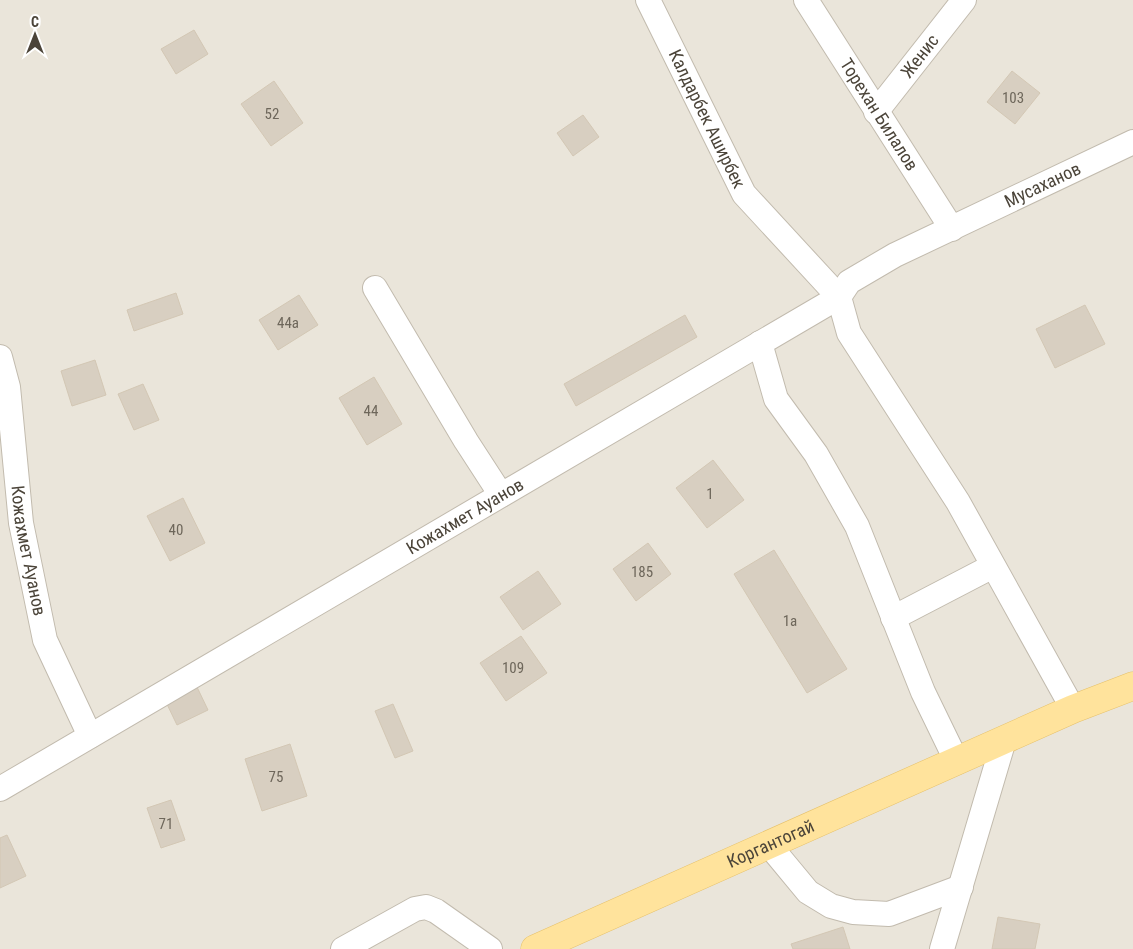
<svg xmlns="http://www.w3.org/2000/svg" width="1133" height="949" font-family="'Roboto Condensed',sans-serif">
<style>
.residential{fill:#eae5da}
.building{fill:#d8cfc1;stroke:#d3c7b4}
.lines{fill:none;stroke-linecap:round;stroke-linejoin:round}
.minor-casing{stroke:#c2bbae;stroke-width:26}
.major-casing{stroke:#e6c16a;stroke-width:29}
.minor{stroke:#fff;stroke-width:24}
.major{stroke:#ffe39c;stroke-width:28}
.labels{text-anchor:middle;stroke-width:4.5;stroke-linejoin:round;paint-order:stroke}
.number-label{font-size:15px;fill:#6e675b}
.street-label{font-size:18px;fill:#4b4439;stroke:#fff}
</style>
<rect width="100%" height="100%" fill="#f6f3ec"/>
<rect class="residential" x="0" y="0" width="1133" height="949"/>
<g class="building">
<path d="M194,30L208,54L176,74L161,49Z"/>
<path d="M1012,71L1040,93L1015,124L987,102Z"/>
<path d="M274,81L303,123L271,146L241,104Z"/>
<path d="M583,115L599,137L573,156L557,133Z"/>
<path d="M176,293L183,314L134,331L127,310Z"/>
<path d="M299,295L318,325L278,350L259,320Z"/>
<path d="M1085,305L1105,344L1055,368L1036,329Z"/>
<path d="M685,315L697,337L576,406L564,384Z"/>
<path d="M95,360L106,395L72,406L61,371Z"/>
<path d="M374,377L402,424L367,445L339,398Z"/>
<path d="M143,384L159,420L134,430L118,394Z"/>
<path d="M713,460L744,500L707,528L676,488Z"/>
<path d="M183,498L205,543L170,561L147,516Z"/>
<path d="M648,543L671,574L636,601L613,569Z"/>
<path d="M774,550L847,669L807,693L734,574Z"/>
<path d="M538,571L561,604L523,630L500,597Z"/>
<path d="M521,636L547,673L506,701L480,663Z"/>
<path d="M196,685L208,710L177,725L165,700Z"/>
<path d="M393,704L413,751L395,758L375,711Z"/>
<path d="M290,744L307,796L262,811L245,759Z"/>
<path d="M171,800L185,840L161,848L147,808Z"/>
<path d="M7,835L26,876L0,888V838Z"/>
<path d="M998,917L1040,924L1035,949H992Z"/>
<path d="M843,927L850,949H793L791,944Z"/>
</g>
<g class="lines">
<g class="minor-casing">
<g id="minor">
<path id="s1" d="M806,0L952,229"/>
<path id="s2" d="M876,112L964,0"/>
<path d="M375,288L466,441L501,495"/>
<path d="M760,343L776,399L816,454L857,526L923,692L957,762"/>
<path id="s3" d="M0,357L8,387L21,523L45,640L90,736"/>
<path d="M893,618L993,566"/>
<path id="s4" d="M1073,709L958,502L849,333L839,297L849,282L895,255L1133,142"/>
<path id="s5" d="M0,789L839,297L744,194L648,0"/>
<path d="M769,845L808,892L831,906L853,912L889,914L961,887"/>
<path d="M343,949L415,909L426,907L436,911L490,949"/>
<path d="M942,949L1004,740"/>
</g>
</g>
<g class="major-casing">
<g id="major">
<path id="s6" d="M535,949L1073,709L1133,686"/>
</g>
</g>
<use href="#minor" class="minor"/>
<use href="#major" class="major"/>
</g>
<g class="labels">
<g class="number-label">
<text x="1013" y="103">103</text>
<text x="272" y="119">52</text>
<text x="288" y="328">44а</text>
<text x="371" y="416">44</text>
<text x="710" y="499">1</text>
<text x="176" y="535">40</text>
<text x="642" y="577">185</text>
<text x="790" y="626">1а</text>
<text x="513" y="673">109</text>
<text x="276" y="782">75</text>
<text x="166" y="829">71</text>
</g>
<g class="street-label">
<text dy="6" stroke="none"><textPath href="#s2" startOffset="71">Женис</textPath></text>
<text dy="6" stroke="none"><textPath href="#s1" startOffset="136">Торехан Билалов</textPath></text>
<text transform="translate(707 119) rotate(64)" y="6">Калдарбек Аширбек</text>
<text dy="6" stroke="none"><textPath href="#s4" startOffset="710">Мусаханов</textPath></text>
<text dy="6" stroke="none"><textPath href="#s5" startOffset="539">Кожахмет Ауанов</textPath></text>
<text dy="6" stroke="none"><textPath href="#s3" startOffset="196">Кожахмет Ауанов</textPath></text>
<text dy="6" stroke="none"><textPath href="#s6" startOffset="258">Коргантогай</textPath></text>
</g>
</g>
<g transform="translate(35 35)" stroke="#ffffff" stroke-width="4" paint-order="stroke">
<path d="M0-4L9 19L0 12L-9 19Z" fill="#4b4439"/>
<text y="-8" font-size="14" font-weight="bold" text-anchor="middle" fill="#4b4439">С</text>
</g>
</svg>
